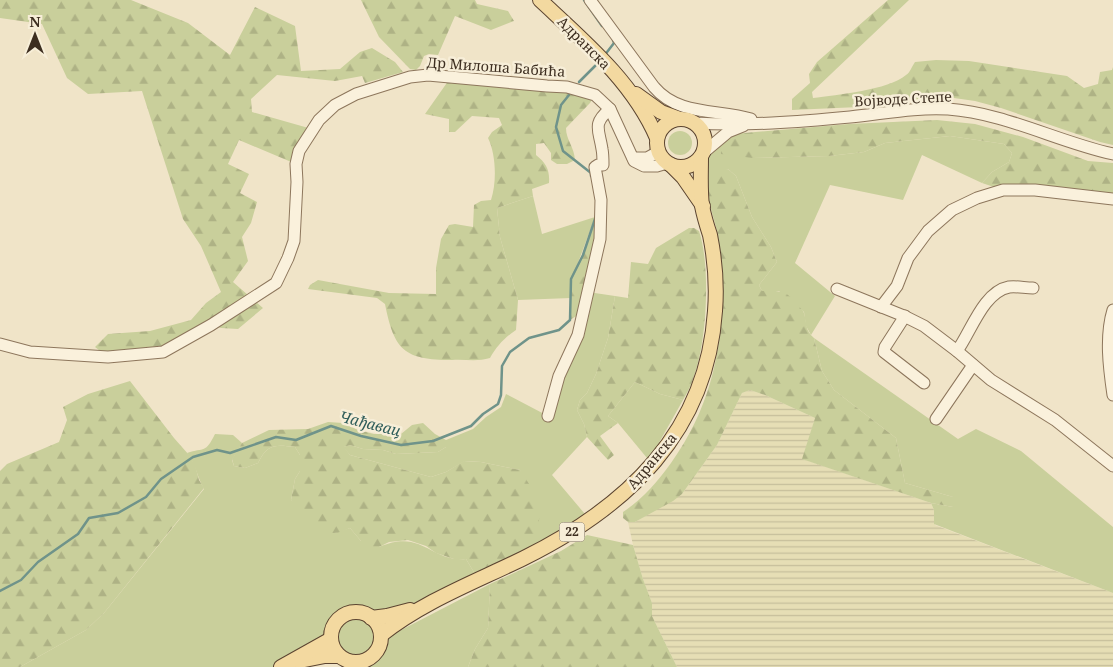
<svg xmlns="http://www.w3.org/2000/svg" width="1113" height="667" font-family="'Noto Serif',serif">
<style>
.farmland{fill:url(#farmland-rules)}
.grass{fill:#c9cf9b}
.forest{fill:url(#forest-firs)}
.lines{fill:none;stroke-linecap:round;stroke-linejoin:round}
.stream{stroke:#6f938a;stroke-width:2.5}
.minor-casing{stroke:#8d765c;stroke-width:13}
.major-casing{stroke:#5b4430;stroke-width:16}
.minor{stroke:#faf1dc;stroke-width:11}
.major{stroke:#f3d9a0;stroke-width:14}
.labels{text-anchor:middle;stroke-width:5;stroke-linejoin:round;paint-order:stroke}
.shield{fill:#f7eed8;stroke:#756857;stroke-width:1}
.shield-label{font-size:12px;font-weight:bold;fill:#3d2e20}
.street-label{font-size:14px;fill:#3d2e20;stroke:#f7eed8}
.water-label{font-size:15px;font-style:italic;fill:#2f5d5a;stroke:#f7eed8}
</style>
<defs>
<pattern id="farmland-rules" width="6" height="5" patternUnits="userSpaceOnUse" patternTransform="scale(1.25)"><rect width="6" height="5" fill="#e6deb5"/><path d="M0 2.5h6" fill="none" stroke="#c6bf9b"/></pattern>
<pattern id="forest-firs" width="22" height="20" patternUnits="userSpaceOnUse" patternTransform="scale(1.25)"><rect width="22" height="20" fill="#c9cf9b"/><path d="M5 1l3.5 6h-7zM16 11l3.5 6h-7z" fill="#aeb285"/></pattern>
</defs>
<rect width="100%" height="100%" fill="#f0e4c8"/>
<path class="farmland" d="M750,390L765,395L815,418L803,459L931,503L934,510L935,525L1113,593V667H677L652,616V603L643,579L633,545L628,522H635L682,494L717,445L742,393Z"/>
<g class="grass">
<circle cx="680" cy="143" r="12"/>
<path d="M950,136L1004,144L1012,153L1009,162L992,172L982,183L922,155L903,200L830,185L795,263L835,296L811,335L806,326L804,312L779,291H762L759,285L777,262L771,247L752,217L736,176L728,169L705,185C703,157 702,156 726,138L753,158L829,156L864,152L885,143Z"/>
<path d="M533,196L542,234L595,217L572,279L571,298L518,300L500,237L497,208Z"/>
<path d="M588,292L615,296L608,338L596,374L587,393L580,400L577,410L584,424L587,437L552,475L590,520L530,547L520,470L481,462L465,461L446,472L431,477L350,455L343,447L350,445L363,449L383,450L396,454L438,452L446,447V440L473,429L486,417L501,407L506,394L548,416Z"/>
<path d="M814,338L958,439L976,429L1021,451L1113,527V593L934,524V510L931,503L953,507V497L905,483L896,438L834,390L822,371Z"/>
<path d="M635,382L660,394L683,400L656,448L647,458L618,423L608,416Z"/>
<path d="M215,434L233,435L242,443L232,460L234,466L245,468L258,463C268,443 276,445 295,447L300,455V471L295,479L291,500L334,533L350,528L361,541L379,547C422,528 430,562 466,559L478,579L380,631C364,594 315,619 337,654L281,667H20L86,630L104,613L204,489C197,477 196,464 187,453C205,447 205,454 215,434Z"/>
<path d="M490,584L488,628L475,649L468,667H363L360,662C371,658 377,653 380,641Z"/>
<circle cx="356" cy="637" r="20"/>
</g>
<g class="forest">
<path d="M0,0H131L188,23L230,55L255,7L295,26L301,71L340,69L360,52L372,48L395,62L403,72L365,83L362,76L335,81L277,75L251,99L252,112L312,129L296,164L239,140L228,164L249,174L240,193L257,202L251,223L242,237L248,261L233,282L263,308L238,329L221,328L211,325L163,352L108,357L95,347L108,334L150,331L191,320L206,303L221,292L201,246L183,219L142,91L88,94L67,78L42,24L0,18Z"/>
<path d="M361,0H475L477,4L508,11L514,21L491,30L455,16L438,55L429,54L424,56L420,66L416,70L410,69L379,37Z"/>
<path d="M888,0H909L812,92L813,98C837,95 888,90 906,75C910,73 912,66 915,62L936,60L969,61L1067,76L1084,88L1098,84L1100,72L1112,70L1113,67V145L1100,142L1001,108L975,101L947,97L926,98L859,107L792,110V99L810,83L809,74L817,62Z"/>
<path d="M451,77L595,95L590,103L566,128C566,140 574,146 575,160L567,164H557L551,160V153L544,143L536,144V155C546,163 550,170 549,183L532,189L533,196L497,208L500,237L518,300L516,330C504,338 497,346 490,358C477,362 465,359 452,360C404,360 394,350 385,304L377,298L308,289L310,285L318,280L389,293L436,294V268L441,239L449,225L455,224L473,227L474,205L481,201L491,200C497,182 496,154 488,138L492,132L502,125L499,118L472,116L455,132H449V119L425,114Z"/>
<path d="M937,120L975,124L1023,137L1088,161L1113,163V199L1003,190L982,183L992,172L1009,162L1012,153L1004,144L950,136L885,143L864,152L829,156L753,158L721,154L720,144L733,134L849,124Z"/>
<path d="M728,169L736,176L752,217L771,247L777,262L759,285L762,291C780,291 785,289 797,304C799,307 803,310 804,313C807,323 805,331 814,338L822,371L834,390L896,438L905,483L953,497L958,502L953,507L931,503L802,459L815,418L765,395L750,390L742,393L717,445L682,494L673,501L635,522H628L623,518V512C643,499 657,482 671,463C718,398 728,323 719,245C718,230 712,215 709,201C708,196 705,190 705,186C705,183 708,178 709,175Z"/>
<path d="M595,217L601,220L584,311L570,320L571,279L583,255Z"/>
<path d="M689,228H694L699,231C711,266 707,344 693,379C691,386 687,393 683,400L660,394L635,382L608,416L618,423L600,436L614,455L608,460L587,437L584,424L577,410L580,400L587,393L596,374L608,338L615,296L628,298L631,262L648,264L656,248Z"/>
<path d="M130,381L174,438L189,455L195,465L199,480L204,488L104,613L86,630L20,667H0V471L7,464L59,442L67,420L63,407L88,394Z"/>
<path d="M328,422L343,423L358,430L374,434H401L412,425L423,423L435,434L446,440V447L438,452L396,454L383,450L363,449L350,445L344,447L350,455L431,477L446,472L464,461L481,462L520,470L542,504L536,536L531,547L478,579L466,559L457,560L436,553L426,546L408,540L389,542L379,547L362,548L361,541L350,528C345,530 339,533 334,533C317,533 299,512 291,500L295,479L300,471V455L295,447C276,445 268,443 258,463L245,468L234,466L232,459L242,443L269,430L308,429Z"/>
<path d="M587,535L633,545L643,579L652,603V616L677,667H468L475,649L488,628L490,584L561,551Z"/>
</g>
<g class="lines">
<g class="stream">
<path d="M584,0L602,26"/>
<path d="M604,56L614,43L613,40"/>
<path d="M579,82L599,62"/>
<path d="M569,95L561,105L556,127L563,151L591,173V176"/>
<path d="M0,591L21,580L38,562L78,534L89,518L118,513L146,497L161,479L193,457L217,450L230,453L276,437L296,440L331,426L361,436L401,445L433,441L471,426L483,414L498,404L501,395L502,366L510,352L529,338L559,330L570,320L571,279L583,255L596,216"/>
</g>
<g class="minor-casing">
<g id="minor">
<path d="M590,0L654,87C678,116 718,109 751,119"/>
<path d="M694,123C746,126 798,122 850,117C882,114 915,107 948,109C1005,113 1058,142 1113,154"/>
<path d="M703,153L728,132L743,126"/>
<path d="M633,158H647L658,152"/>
<path d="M837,289L904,316L924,326L957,351L991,380L1055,420L1113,466"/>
<path d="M881,307L897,286L908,258L928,231L952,210L977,198L1003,190H1035L1113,199"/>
<path d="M1113,310C1105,336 1109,368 1113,395"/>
<path d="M905,316L885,347L884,352L924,383"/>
<path d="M0,344L30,352L108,357L163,352L211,325L276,283L288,258L294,241L297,182L296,164L299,151L319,120L335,105L356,94L410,77L428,75L547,86L567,87L595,95L610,109L634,161L644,166H657L667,163"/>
<path d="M957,351C971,332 983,292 1009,287C1017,286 1025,288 1033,288"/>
<path d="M548,416L559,376L578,335L600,239L601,200L595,167L598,165H603C603,160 603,154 602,149C599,129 592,124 610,109"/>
<path d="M936,419L973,365"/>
</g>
</g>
<g class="major-casing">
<g id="major">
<path d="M540,0C584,41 633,82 657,138"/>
<path d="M636,94L661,112L680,119"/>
<circle cx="681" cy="143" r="24"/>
<path d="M671,165L683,177L703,206"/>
<circle cx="356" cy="637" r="25"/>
<path d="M371,618L387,616L410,610"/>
<path d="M381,635C424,601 475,582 524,558C627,507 707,432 715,311C717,286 715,260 710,235C707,226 704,216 702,206C700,190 701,173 701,157"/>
<path d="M299,661L325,656H339"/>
<path d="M281,667L331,639"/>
</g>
</g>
<use href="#minor" class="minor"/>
<use href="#major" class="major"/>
</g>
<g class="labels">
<rect class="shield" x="559.5" y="522.5" width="25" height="19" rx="4"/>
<g class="shield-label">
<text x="572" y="536">22</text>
</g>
<g class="street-label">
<text transform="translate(584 43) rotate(45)" y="5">Адранска</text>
<text transform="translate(496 67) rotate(4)" y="5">Др Милоша Бабића</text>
<text transform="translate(903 99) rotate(-3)" y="5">Војводе Степе</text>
<text transform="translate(652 461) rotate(-50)" y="5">Адранска</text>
</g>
<g class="water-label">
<text transform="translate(370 424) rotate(14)" y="5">Чађавац</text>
</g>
</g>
<g transform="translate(35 35)" stroke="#f7eed8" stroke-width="4" paint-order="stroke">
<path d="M0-4L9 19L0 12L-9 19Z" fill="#3d2e20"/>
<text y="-8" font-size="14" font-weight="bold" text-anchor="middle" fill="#3d2e20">N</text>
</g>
</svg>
